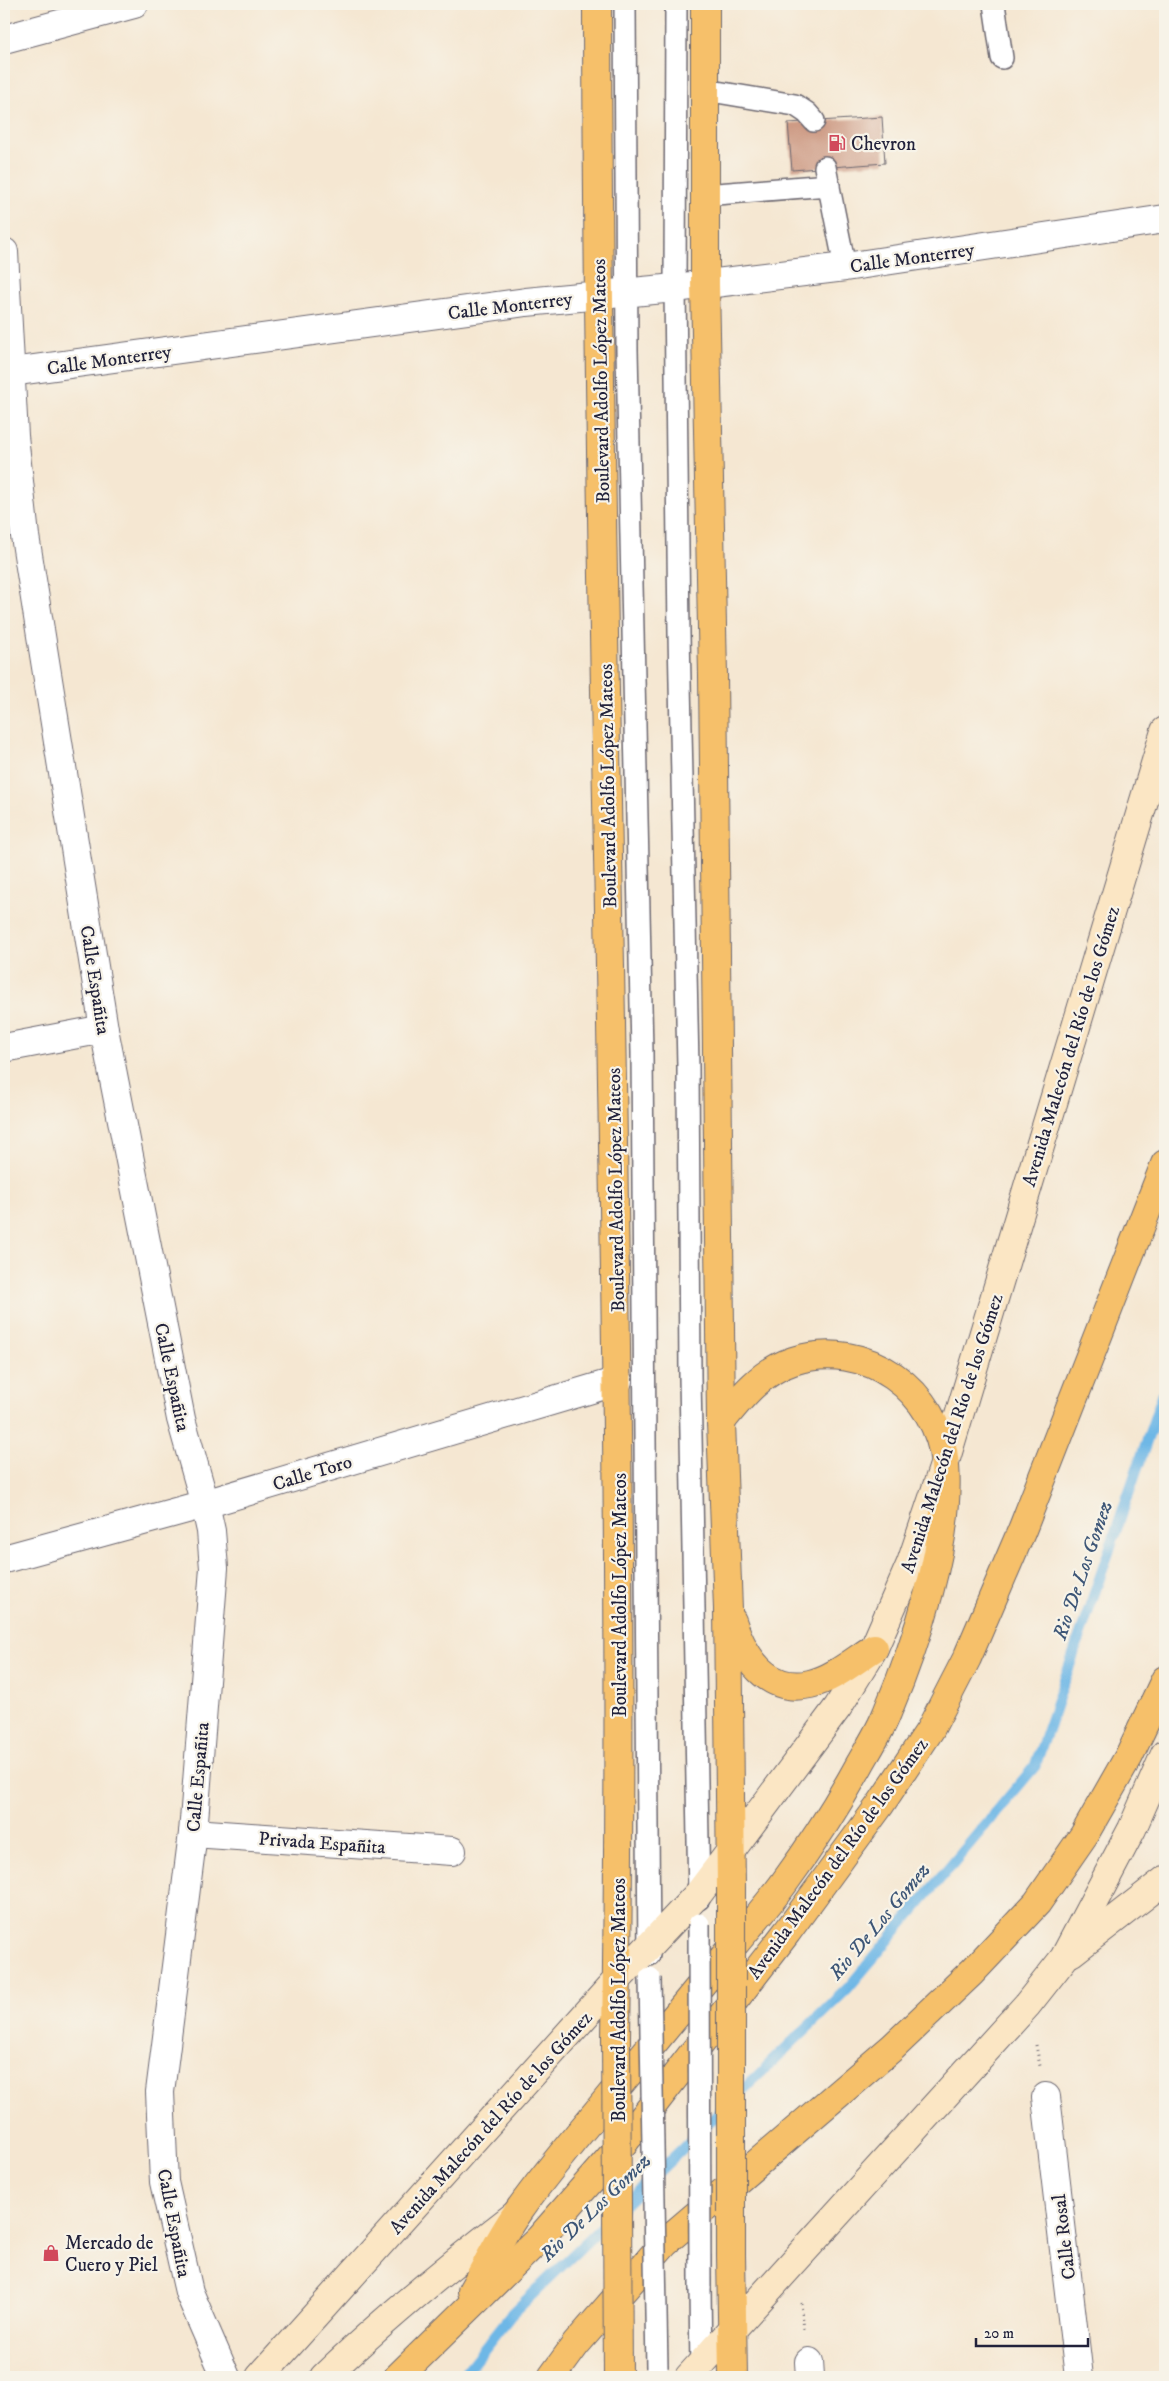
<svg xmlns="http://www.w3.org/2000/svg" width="1169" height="2381" font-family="'IM FELL DW Pica',serif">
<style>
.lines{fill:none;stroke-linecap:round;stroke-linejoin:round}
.stream{stroke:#6eb7e6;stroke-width:11}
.building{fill:#ce9b85}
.lane-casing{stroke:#6c6770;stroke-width:24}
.street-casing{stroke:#6c6770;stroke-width:30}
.secondary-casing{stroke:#6c6770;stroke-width:30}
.primary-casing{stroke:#6c6770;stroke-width:30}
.path{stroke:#6c6770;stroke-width:3;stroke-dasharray:1 4;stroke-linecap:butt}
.lane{stroke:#fff;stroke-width:21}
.street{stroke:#fff;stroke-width:28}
.secondary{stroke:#fbe6c4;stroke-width:28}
.primary{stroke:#f6c06b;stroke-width:28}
.lane-bridge-casing{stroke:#6c6770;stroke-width:24;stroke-linecap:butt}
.primary-bridge-casing{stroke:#6c6770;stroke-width:30;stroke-linecap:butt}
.lane-bridge{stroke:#fff;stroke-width:21}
.primary-bridge{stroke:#f6c06b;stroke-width:28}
.labels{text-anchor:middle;stroke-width:4.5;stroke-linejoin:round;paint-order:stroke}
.poi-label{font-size:19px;fill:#22223b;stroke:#f7f3e8;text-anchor:start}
.street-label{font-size:19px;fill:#22223b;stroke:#f7f3e8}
.water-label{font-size:20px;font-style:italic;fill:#3d5677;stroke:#f7f3e8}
</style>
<rect width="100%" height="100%" fill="#f7f3e8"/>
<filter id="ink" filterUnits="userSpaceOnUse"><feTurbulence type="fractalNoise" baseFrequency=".02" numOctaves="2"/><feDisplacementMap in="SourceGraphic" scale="10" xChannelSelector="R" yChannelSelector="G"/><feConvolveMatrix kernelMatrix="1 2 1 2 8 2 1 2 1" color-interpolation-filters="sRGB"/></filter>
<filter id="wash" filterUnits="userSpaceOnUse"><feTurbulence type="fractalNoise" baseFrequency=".0096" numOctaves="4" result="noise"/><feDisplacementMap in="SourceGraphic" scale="20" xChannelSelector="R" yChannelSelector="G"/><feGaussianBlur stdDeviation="1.12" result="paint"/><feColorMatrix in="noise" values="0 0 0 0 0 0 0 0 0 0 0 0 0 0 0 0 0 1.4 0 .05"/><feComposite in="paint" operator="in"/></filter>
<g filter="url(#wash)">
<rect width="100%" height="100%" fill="#f5e7d2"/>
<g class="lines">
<path class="stream" d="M462,2377L511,2315L848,1988L1035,1766L1165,1388"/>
</g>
<g id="blocks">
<path class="building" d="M882,117L885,163L792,170L788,123Z"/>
</g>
</g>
<g filter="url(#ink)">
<use href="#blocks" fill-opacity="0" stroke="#6c6770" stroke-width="1"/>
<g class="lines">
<g class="lane-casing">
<g id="lane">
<path d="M625,4L627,350L642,1052L649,1955"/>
<path d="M676,4L675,288L679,634L688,1067L690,1376L699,1899"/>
<path d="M994,4L1002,58"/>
<path d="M705,90L795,105L807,113L814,121"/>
<path d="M825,167L845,267"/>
<path d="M704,195L829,185"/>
<path d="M700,2287L701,2372"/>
</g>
</g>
<g class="street-casing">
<g id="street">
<path d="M4,39L134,4"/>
<path d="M4,252L14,436L25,536L104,1029L181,1419L205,1504L211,1531L214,1568L193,1833L160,2092L164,2182L189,2292L226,2377"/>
<path d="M4,373L526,302L675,288L845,267L1165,219"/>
<path d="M4,1048L104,1029"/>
<path d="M4,1559L205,1504L618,1381"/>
<path d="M193,1833L452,1851"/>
<path d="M1046,2097L1079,2377"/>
<path d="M809,2362L810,2377"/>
</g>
</g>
<g class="secondary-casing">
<g id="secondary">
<path d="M1071,1953L1165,1880"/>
<path d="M260,2377L617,1980L699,1893L730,1852L838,1707L874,1648L911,1563L945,1462L1165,731"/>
<path d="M324,2377C384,2319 449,2266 515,2215"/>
<path d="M689,2377L1027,2005L1064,1958L1132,1829L1165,1754"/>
</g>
</g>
<g class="primary-casing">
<g id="primary">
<path d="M597,4C598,682 627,1359 616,2037"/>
<path d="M705,4V284L713,675L721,1422L728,1609L731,1888"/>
<path d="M732,1621C744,1657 767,1694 810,1684C833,1679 855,1660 874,1648"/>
<path d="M731,2254L733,2377"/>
<path d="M472,2291C487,2265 500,2237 517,2213C543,2176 572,2142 601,2107C642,2057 682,2008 723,1958C743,1933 765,1909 784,1883C812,1845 837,1806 860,1764C869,1748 880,1731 887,1713C916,1644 951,1541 945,1465C939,1391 865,1337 793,1361C762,1371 741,1397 721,1422"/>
<path d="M398,2377L540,2238L625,2141L787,1932L880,1805L930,1730L967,1658L1022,1530L1165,1164"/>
<path d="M552,2377L576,2344L665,2242L893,2047L972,1972L1037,1903L1084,1835L1129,1756L1165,1680"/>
</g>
</g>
<g class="path">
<path d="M1036,2045L1040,2066"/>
<path d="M801,2303L804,2329"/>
</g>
<use href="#lane" class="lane"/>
<use href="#street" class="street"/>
<use href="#secondary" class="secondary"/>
<use href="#primary" class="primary"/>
<g class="lane-bridge-casing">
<g id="lane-bridge">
<path d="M699,1924L700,2287"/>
<path d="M650,1978L657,2368"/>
</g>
</g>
<g class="primary-bridge-casing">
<g id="primary-bridge">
<path d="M731,1888V2254"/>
<path d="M616,2037L618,2377"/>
</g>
</g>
<use href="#lane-bridge" class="lane-bridge"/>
<use href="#primary-bridge" class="primary-bridge"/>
</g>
</g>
<defs>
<g id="fuel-bare" transform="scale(1.35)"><path d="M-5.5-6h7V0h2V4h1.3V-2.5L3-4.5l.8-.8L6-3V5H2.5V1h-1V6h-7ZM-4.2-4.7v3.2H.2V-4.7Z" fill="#d1495b" stroke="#f7f3e8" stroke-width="2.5" paint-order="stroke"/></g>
<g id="shop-bare" transform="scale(1.35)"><path d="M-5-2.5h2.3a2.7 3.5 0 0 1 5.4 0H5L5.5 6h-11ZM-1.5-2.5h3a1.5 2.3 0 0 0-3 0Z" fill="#d1495b" stroke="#f7f3e8" stroke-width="2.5" paint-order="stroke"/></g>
</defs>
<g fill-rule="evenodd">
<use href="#fuel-bare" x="837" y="143"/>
<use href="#shop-bare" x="51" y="2253"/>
</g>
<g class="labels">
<g class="poi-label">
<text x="851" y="150">Chevron</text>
<text x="65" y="2249">Mercado de<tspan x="65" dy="22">Cuero y Piel</tspan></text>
</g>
<g class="street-label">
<text transform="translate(912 257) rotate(-8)" y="7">Calle Monterrey</text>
<text transform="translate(510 305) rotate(-7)" y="7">Calle Monterrey</text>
<text transform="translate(109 359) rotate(-8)" y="7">Calle Monterrey</text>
<text transform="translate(600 381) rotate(-91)" y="7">Boulevard Adolfo López Mateos</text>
<text transform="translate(607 786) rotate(-91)" y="7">Boulevard Adolfo López Mateos</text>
<text transform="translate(96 980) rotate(81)" y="7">Calle Españita</text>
<text transform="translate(1070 1046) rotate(-73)" y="7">Avenida Malecón del Río de los Gómez</text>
<text transform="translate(615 1190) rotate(-91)" y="7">Boulevard Adolfo López Mateos</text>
<text transform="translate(173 1377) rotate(78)" y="7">Calle Españita</text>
<text transform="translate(951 1433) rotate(-72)" y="7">Avenida Malecón del Río de los Gómez</text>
<text transform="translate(312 1472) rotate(-17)" y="7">Calle Toro</text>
<text transform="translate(619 1595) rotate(-90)" y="7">Boulevard Adolfo López Mateos</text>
<text transform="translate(197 1777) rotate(-85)" y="7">Calle Españita</text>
<text transform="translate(322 1842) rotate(4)" y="7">Privada Españita</text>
<text transform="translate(837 1858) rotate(-54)" y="7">Avenida Malecón del Río de los Gómez</text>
<text transform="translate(618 2000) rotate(-90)" y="7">Boulevard Adolfo López Mateos</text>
<text transform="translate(490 2122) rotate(-48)" y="7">Avenida Malecón del Río de los Gómez</text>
<text transform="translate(175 2223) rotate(79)" y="7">Calle Españita</text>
<text transform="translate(1063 2237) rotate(-97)" y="7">Calle Rosal</text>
</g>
<g class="water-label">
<text transform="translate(1082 1570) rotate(-71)" y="7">Rio De Los Gomez</text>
<text transform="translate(879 1921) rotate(-50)" y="7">Rio De Los Gomez</text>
<text transform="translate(595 2207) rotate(-44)" y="7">Rio De Los Gomez</text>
</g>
</g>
<rect width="1169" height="2381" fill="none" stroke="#f7f3e8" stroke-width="20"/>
<path d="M976 2338v8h112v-8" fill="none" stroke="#22223b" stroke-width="2.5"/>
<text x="984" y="2338" font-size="15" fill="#22223b" stroke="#f7f3e8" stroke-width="4" paint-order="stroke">20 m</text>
</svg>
